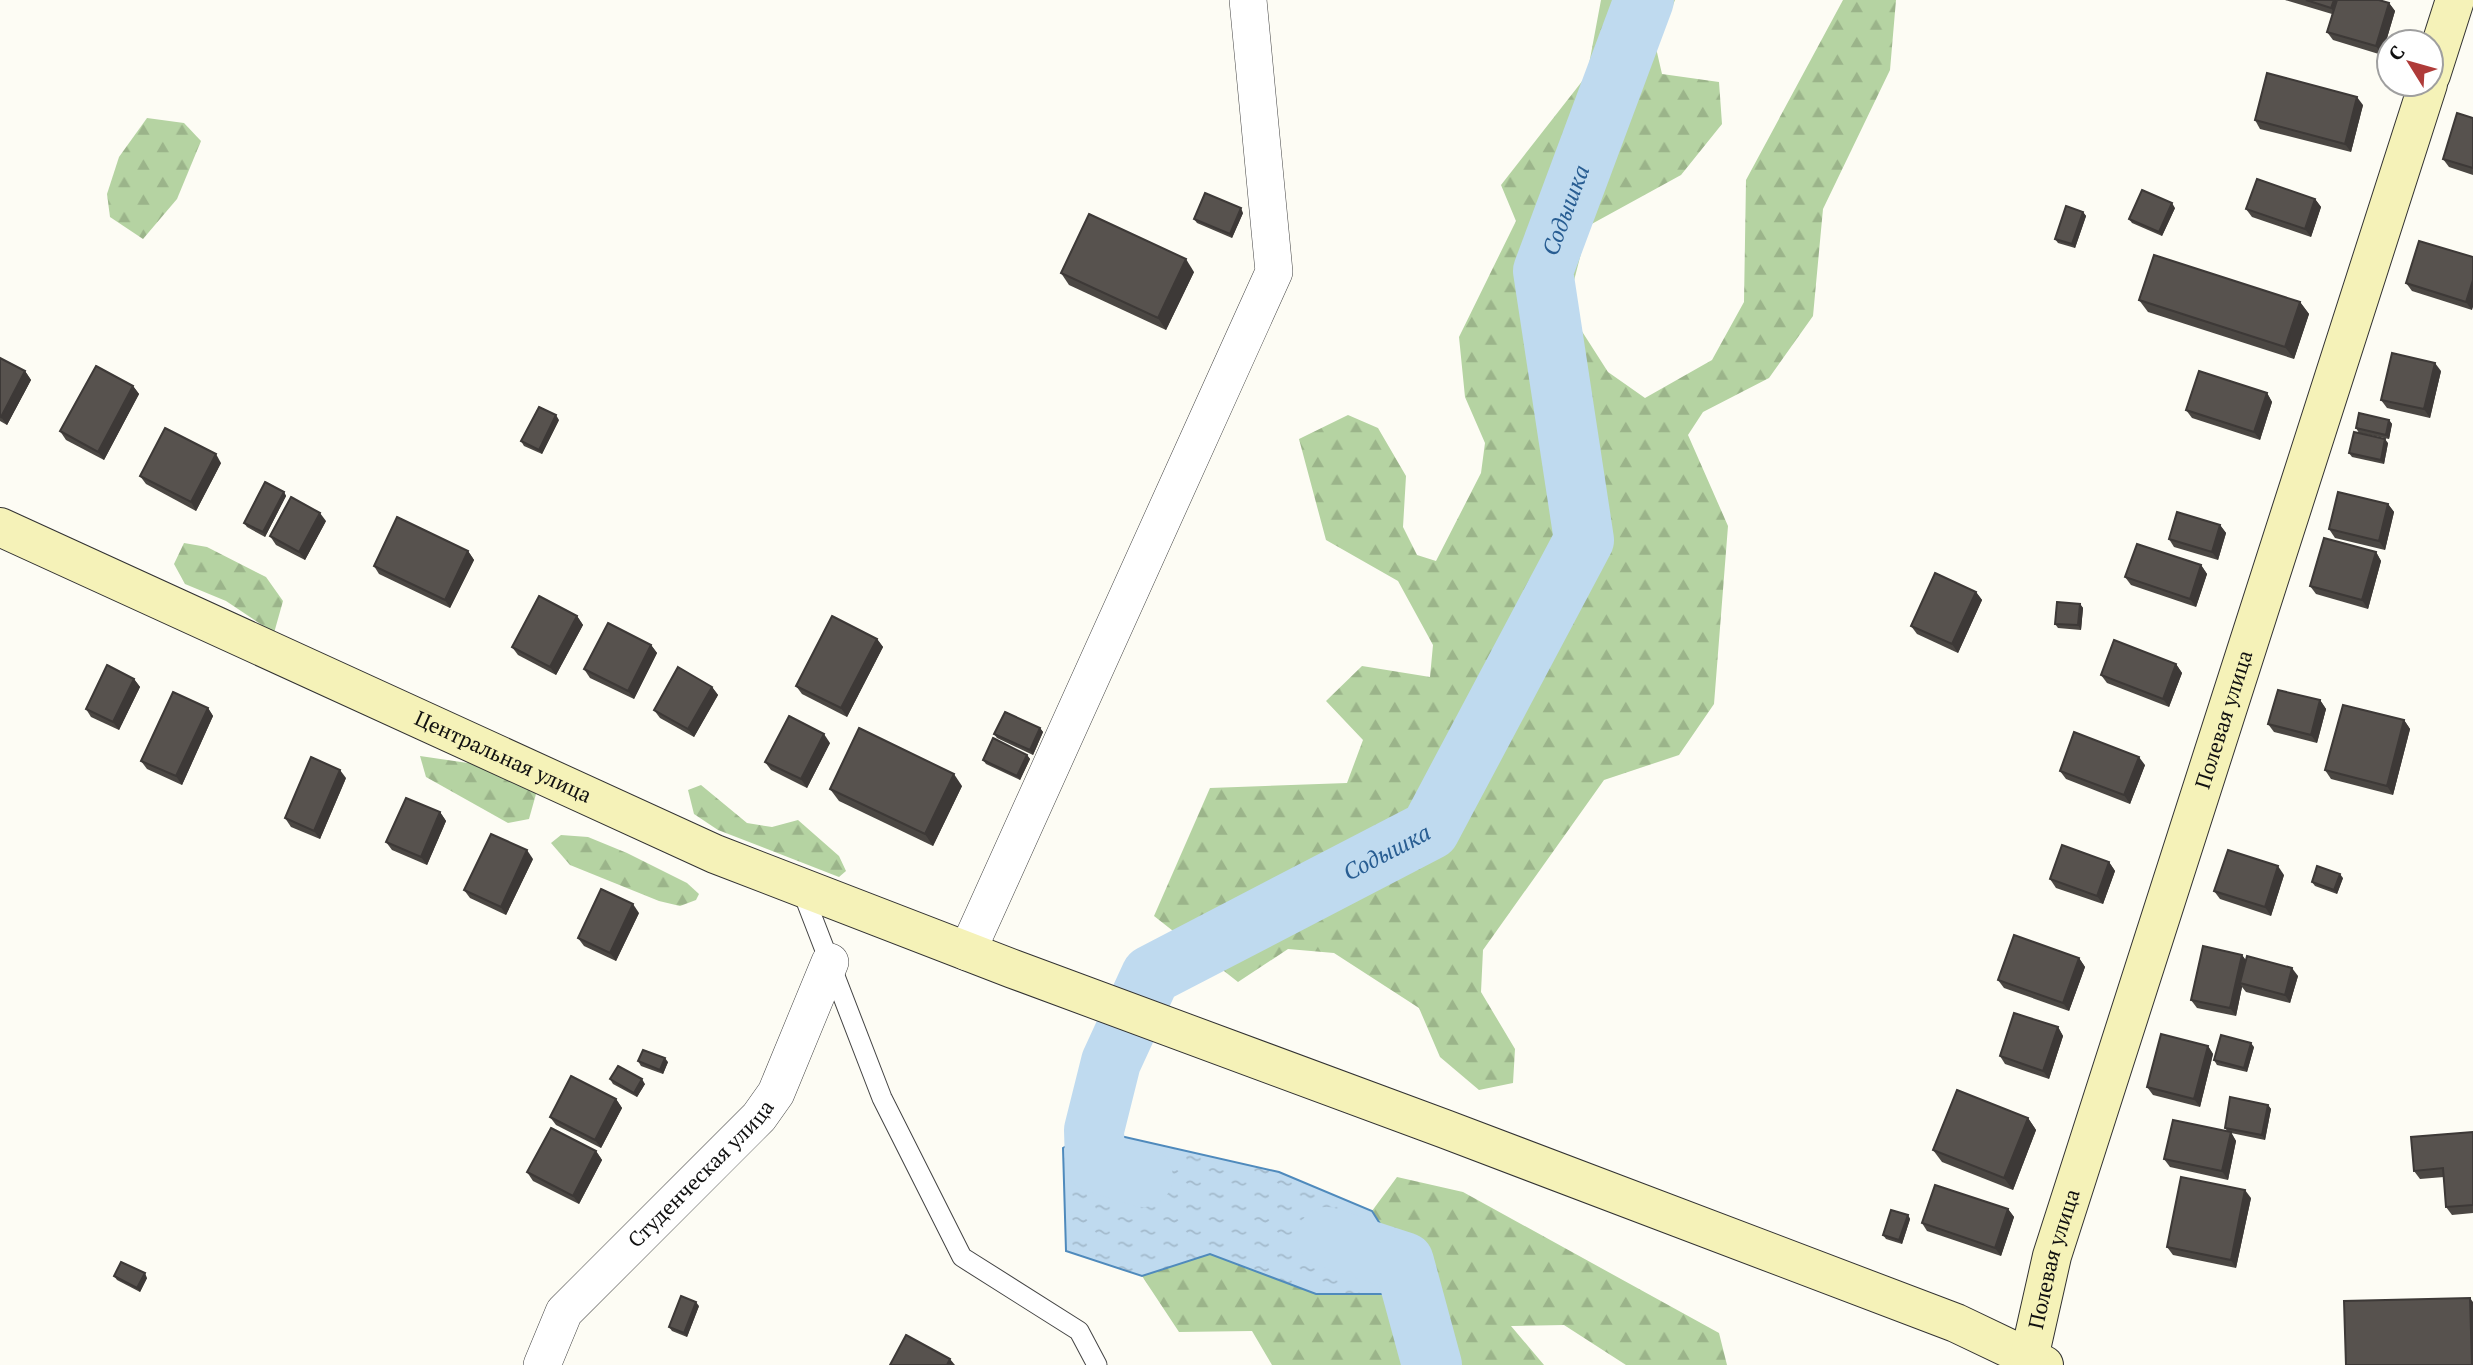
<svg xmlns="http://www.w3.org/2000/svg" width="2473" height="1365" font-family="'PT Serif',serif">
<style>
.forest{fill:url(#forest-firs)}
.water{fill:url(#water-ripples);stroke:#4f8abc;stroke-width:2}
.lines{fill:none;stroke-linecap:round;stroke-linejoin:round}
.river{stroke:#bfdaef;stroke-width:60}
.lane-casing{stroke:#434343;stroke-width:21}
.street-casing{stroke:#434343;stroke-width:38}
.secondary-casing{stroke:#323232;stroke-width:40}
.lane{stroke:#fff;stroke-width:19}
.street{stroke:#fff;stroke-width:37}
.secondary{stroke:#f5f2b8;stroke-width:38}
.wall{fill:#4b4743}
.shaded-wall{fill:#3d3937}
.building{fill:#57524e;stroke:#3d3937;stroke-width:2}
.labels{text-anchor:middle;stroke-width:7;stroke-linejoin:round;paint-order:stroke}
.street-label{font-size:21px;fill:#101010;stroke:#fff}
.water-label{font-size:23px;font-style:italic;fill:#285d92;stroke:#fff}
</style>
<defs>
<pattern id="forest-firs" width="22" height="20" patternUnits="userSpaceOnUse" patternTransform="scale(1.75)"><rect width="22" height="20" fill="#b5d3a2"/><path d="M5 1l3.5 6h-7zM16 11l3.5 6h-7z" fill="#9bb48a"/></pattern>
<pattern id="water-ripples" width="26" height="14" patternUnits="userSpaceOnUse" patternTransform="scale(1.75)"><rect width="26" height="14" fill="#bfdaef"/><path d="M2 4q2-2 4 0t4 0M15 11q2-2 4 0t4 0" fill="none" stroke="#a3bacc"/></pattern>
</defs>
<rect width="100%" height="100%" fill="#fdfcf4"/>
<g class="forest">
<path d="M1601,0H1675L1656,48L1662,74L1719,82L1722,124L1681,175L1588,226L1567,308L1608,372L1645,398L1712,360L1744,302L1746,180L1843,0H1896L1890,70L1823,209L1813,316L1769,378L1703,412L1688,435L1728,526L1714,704L1679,755L1604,780L1483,950L1481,992L1515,1049L1513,1083L1479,1090L1440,1057L1419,1008L1334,953L1288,949L1238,982L1154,916L1210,788L1347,783L1363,740L1326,701L1362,666L1430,677L1433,645L1398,581L1326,540L1299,439L1348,415L1378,428L1406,476L1403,527L1417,555L1436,561L1481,473L1485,443L1465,397L1459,337L1516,221L1501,185L1587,75Z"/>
<path d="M147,118L184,123L201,141L177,199L143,239L110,217L107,194L119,157Z"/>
<path d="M184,543L207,547L266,577L283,601L274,633L226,601L185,584L174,564Z"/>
<path d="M420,756L509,769L536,794L529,819L508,823L426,777Z"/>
<path d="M701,785L747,823L772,827L798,820L839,856L846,871L839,877L718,830L694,814L688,790Z"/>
<path d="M561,835L588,837L627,853L687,883L699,894L696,900L680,906L659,901L570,865L551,843Z"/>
<path d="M1397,1177L1463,1192L1719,1333L1727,1365H1626L1564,1325L1511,1326L1544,1365H1272L1252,1331L1179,1332L1142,1276L1210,1254L1316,1294L1404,1262L1372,1211Z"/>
</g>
<path class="water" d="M1094,1130L1279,1172L1372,1211L1404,1262L1387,1294H1316L1210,1254L1142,1276L1066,1251L1063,1148Z"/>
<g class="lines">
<g class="river">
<path id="s1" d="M1143,1177L1095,1162L1094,1130L1111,1062L1151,975L1430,830L1584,540L1543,271L1644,0"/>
<path d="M1327,1237L1404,1262L1432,1365"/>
</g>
<g class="lane-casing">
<path id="lane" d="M801,888L882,1098L962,1257L1079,1331L1097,1365"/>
</g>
<g class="street-casing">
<g id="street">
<path d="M967,952L1274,272L1248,0"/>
<path id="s2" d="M542,1365L564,1312L759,1117L776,1093L830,962"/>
</g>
</g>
<g class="secondary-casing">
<g id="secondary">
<path d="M2431,75L2455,0"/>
<path id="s3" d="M0,527L715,854L1013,969L1445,1129L1956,1323L2044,1365"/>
<path id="s4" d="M2029,1358L2052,1256L2428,84"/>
</g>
</g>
<use href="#lane" class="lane"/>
<use href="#street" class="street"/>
<use href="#secondary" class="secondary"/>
</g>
<g class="wall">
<path d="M2285,0H2379L2389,3L2395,11L2382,55L2333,40L2327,32L2332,14Z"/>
<path d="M2363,105L2351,152L2260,129L2255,120Z"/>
<path d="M2473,118V175L2449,167L2443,159Z"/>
<path d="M2315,199L2321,207L2311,237L2252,217L2246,209Z"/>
<path d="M2175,208L2162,236L2132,223L2129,219Z"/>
<path d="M2083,212L2086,216L2075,248L2058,243L2055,239Z"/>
<path d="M1243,213L1232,238L1197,223L1194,219Z"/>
<path d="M2473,257L2472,310L2412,291L2406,283Z"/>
<path d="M1194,272L1166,330L1069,285L1061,273Z"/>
<path d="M2139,300L2300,302L2309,314L2294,359L2148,312Z"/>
<path d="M0,358L25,371L31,380L7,425L0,421Z"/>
<path d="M2441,371L2430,418L2387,408L2381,400Z"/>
<path d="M133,386L139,394L104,460L66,440L60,431Z"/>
<path d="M2267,393L2272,402L2260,440L2192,418L2186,410Z"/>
<path d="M559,420L542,454L524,446L521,441Z"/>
<path d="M2389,420L2392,424L2389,439L2359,433L2356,428Z"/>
<path d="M2388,443L2384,464L2352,457L2349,453Z"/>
<path d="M221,463L196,511L146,484L140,476Z"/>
<path d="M284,492L286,496L265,537L247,527L244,523Z"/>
<path d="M2388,504L2394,512L2385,550L2335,538L2329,529Z"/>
<path d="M326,521L305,560L276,545L270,536Z"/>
<path d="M2220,525L2226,533L2218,560L2174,547L2169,539Z"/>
<path d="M468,551L474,560L450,608L379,574L374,566Z"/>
<path d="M2376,552L2381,561L2368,609L2316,594L2310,586Z"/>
<path d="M2201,565L2207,574L2196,607L2131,585L2125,577Z"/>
<path d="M1976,592L1982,600L1958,653L1917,634L1911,626Z"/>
<path d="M2080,604L2083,608L2081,630L2058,628L2055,624Z"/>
<path d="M577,616L583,625L556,675L518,655L512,647Z"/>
<path d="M877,639L883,647L847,717L802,694L796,686Z"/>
<path d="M651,645L657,653L634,699L590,678L584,669Z"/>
<path d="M2176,664L2182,673L2169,707L2107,683L2101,675Z"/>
<path d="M134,679L140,687L119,730L91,717L86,709Z"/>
<path d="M712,687L718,695L694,737L660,718L654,710Z"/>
<path d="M2320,700L2326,709L2317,743L2274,732L2268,724Z"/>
<path d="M208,708L213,716L182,785L147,769L141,761Z"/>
<path d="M2404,720L2410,729L2393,795L2331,779L2325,770Z"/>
<path d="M1040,728L1043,732L1033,755L997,738L994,734Z"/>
<path d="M830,743L807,788L771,770L765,762Z"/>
<path d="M1027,755L1030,759L1020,780L986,764L983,760Z"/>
<path d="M2145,765L2130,804L2066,779L2060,771Z"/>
<path d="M346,778L320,839L291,827L285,818Z"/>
<path d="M962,786L933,846L839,801L830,789Z"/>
<path d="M440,812L446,821L427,865L392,850L386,842Z"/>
<path d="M533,859L506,915L470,898L464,890Z"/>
<path d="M2109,862L2115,871L2103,904L2056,888L2050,879Z"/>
<path d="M2284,875L2271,916L2220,899L2214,891Z"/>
<path d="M2343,878L2337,894L2315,886L2312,882Z"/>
<path d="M639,913L616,961L584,946L578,938Z"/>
<path d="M2242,955L2246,961L2298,976L2290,1003L2246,992L2242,987L2236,1016L2197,1008L2191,1000Z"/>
<path d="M2079,958L2085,967L2069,1011L2004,988L1998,980Z"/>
<path d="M2058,1027L2063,1036L2049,1079L2005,1064L2000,1056Z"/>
<path d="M2208,1046L2213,1054L2200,1107L2153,1095L2147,1087Z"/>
<path d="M2254,1047L2247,1072L2217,1065L2214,1060Z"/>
<path d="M638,1061L668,1062L663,1074L641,1066Z"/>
<path d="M610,1079L645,1084L637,1097L613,1084Z"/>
<path d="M616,1099L622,1108L601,1148L556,1125L550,1117Z"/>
<path d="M2268,1105L2271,1109L2265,1140L2231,1133L2236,1141L2228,1180L2170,1167L2164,1159L2228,1132L2225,1128Z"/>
<path d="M2028,1118L2036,1130L2013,1190L1942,1162L1933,1150Z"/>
<path d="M2473,1132V1213L2452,1215L2446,1207L2444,1177L2420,1179L2414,1171Z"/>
<path d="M596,1151L602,1160L579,1204L533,1181L527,1172Z"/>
<path d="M2251,1198L2236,1268L2173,1255L2167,1247Z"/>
<path d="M2008,1209L2014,1217L2001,1256L1927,1231L1922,1223Z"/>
<path d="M1908,1215L1910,1219L1902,1244L1886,1239L1883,1235Z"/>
<path d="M114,1276L147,1278L140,1292L117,1280Z"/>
<path d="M699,1306L687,1337L672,1331L669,1327Z"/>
</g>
<g class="shaded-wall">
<path d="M2334,0H2342L2337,16L2331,8Z"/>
<path d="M2389,3L2395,11L2382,55L2376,46Z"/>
<path d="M2357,97L2363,105L2351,152L2345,144Z"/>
<path d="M2315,199L2321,207L2311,237L2305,229Z"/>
<path d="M2172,203L2175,208L2162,236L2159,232Z"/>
<path d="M1241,208L1243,213L1232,238L1230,234Z"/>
<path d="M2083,212L2086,216L2075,248L2072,244Z"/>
<path d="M1186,259L1194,272L1166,330L1158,318Z"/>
<path d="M2473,280V307L2472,310L2466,302Z"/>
<path d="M2300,302L2309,314L2294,359L2285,347Z"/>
<path d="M2435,363L2441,371L2430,418L2424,409Z"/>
<path d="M25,371L31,380L7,425L1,417Z"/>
<path d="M133,386L139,394L104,460L98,452Z"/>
<path d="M2267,393L2272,402L2260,440L2254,432Z"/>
<path d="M556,415L559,420L542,454L539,450Z"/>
<path d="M2389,420L2392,424L2389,439L2386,435Z"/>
<path d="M2385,439L2388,443L2384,464L2381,460Z"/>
<path d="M216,454L221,463L196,511L191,502Z"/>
<path d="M284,492L286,496L265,537L263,532Z"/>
<path d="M2388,504L2394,512L2385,550L2379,541Z"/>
<path d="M320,513L326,521L305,560L299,552Z"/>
<path d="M2220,525L2226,533L2218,560L2212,552Z"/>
<path d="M468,551L474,560L450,608L445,600Z"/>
<path d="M2376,552L2381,561L2368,609L2362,600Z"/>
<path d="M2201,565L2207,574L2196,607L2190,599Z"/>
<path d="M1976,592L1982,600L1958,653L1952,644Z"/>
<path d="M2080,604L2083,608L2081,630L2078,625Z"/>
<path d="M577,616L583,625L556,675L550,667Z"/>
<path d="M877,639L883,647L847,717L841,708Z"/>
<path d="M651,645L657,653L634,699L628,691Z"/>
<path d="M2176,664L2182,673L2169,707L2163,699Z"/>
<path d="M134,679L140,687L119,730L113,722Z"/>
<path d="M712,687L718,695L694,737L688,729Z"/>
<path d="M2320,700L2326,709L2317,743L2311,735Z"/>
<path d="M208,708L213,716L182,785L176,776Z"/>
<path d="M2404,720L2410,729L2393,795L2387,786Z"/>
<path d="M1040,728L1043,732L1033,755L1030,750Z"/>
<path d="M824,734L830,743L807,788L801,779Z"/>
<path d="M1027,755L1030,759L1020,780L1017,776Z"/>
<path d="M2139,757L2145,765L2130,804L2124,795Z"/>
<path d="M340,770L346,778L320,839L314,831Z"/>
<path d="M954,774L962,786L933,846L925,834Z"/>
<path d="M440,812L446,821L427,865L421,857Z"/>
<path d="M527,850L533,859L506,915L501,907Z"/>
<path d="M2109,862L2115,871L2103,904L2097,896Z"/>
<path d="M2278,866L2284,875L2271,916L2265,907Z"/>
<path d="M2340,874L2343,878L2337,894L2334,890Z"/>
<path d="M633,904L639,913L616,961L610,953Z"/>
<path d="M2242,955L2248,963L2240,983L2242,987L2236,1016L2230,1008Z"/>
<path d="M2079,958L2085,967L2069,1011L2063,1003Z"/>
<path d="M2292,968L2298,976L2290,1003L2285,995Z"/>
<path d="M2058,1027L2063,1036L2049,1079L2043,1071Z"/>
<path d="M2251,1043L2254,1047L2247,1072L2244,1068Z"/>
<path d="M2208,1046L2213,1054L2200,1107L2194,1099Z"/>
<path d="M665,1058L668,1062L663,1074L660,1070Z"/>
<path d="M642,1079L645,1084L637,1097L634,1093Z"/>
<path d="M616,1099L622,1108L601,1148L595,1140Z"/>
<path d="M2268,1105L2271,1109L2265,1140L2262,1135Z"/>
<path d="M2028,1118L2036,1130L2013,1190L2004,1178Z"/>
<path d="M2231,1132L2236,1141L2228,1180L2222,1171Z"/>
<path d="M596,1151L602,1160L579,1204L573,1196Z"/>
<path d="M2245,1190L2251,1198L2236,1268L2231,1260Z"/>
<path d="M2008,1209L2014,1217L2001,1256L1995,1248Z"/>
<path d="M1908,1215L1910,1219L1902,1244L1899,1240Z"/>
<path d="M145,1273L147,1278L140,1292L137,1288Z"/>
<path d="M2470,1298L2473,1302V1365H2472Z"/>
<path d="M696,1302L699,1306L687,1337L684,1333Z"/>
<path d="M950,1359L955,1365H947Z"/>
</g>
<g class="building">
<path d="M2306,0H2334L2331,8Z"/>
<path d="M2337,0H2379L2389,3L2376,46L2327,32Z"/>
<path d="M2267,73L2357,97L2345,144L2255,120Z"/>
<path d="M2457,113L2473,118V168L2443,159Z"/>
<path d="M2257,179L2315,199L2305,229L2246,209Z"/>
<path d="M2142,190L2172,203L2159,232L2129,219Z"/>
<path d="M1205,193L1241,208L1230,234L1194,219Z"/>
<path d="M2066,206L2083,212L2072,244L2055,239Z"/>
<path d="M1089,214L1186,259L1158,318L1061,273Z"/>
<path d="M2419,241L2473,257V280L2466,302L2406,283Z"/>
<path d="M2154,255L2300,302L2285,347L2139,300Z"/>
<path d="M2392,353L2435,363L2424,409L2381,400Z"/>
<path d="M0,358L25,371L1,417L0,416Z"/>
<path d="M96,366L133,386L98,452L60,431Z"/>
<path d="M2199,371L2267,393L2254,432L2186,410Z"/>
<path d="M539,407L556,415L539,450L521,441Z"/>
<path d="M2359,413L2389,420L2386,435L2356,428Z"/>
<path d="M165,428L216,454L191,502L140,476Z"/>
<path d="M2354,432L2385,439L2381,460L2349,453Z"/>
<path d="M265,482L284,492L263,532L244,523Z"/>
<path d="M2338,492L2388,504L2379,541L2329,529Z"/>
<path d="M291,497L320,513L299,552L270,536Z"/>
<path d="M2177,512L2220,525L2212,552L2169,539Z"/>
<path d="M397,517L468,551L445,600L374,566Z"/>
<path d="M2324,538L2376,552L2362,600L2310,586Z"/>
<path d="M2137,544L2201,565L2190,599L2125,577Z"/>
<path d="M1935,573L1976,592L1952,644L1911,626Z"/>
<path d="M539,596L577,616L550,667L512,647Z"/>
<path d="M2057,602L2080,604L2078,625L2055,624Z"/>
<path d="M832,616L877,639L841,708L796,686Z"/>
<path d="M608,623L651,645L628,691L584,669Z"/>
<path d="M2114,640L2176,664L2163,699L2101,675Z"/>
<path d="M107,665L134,679L113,722L86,709Z"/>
<path d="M678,667L712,687L688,729L654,710Z"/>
<path d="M2278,690L2320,700L2311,735L2268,724Z"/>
<path d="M173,692L208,708L176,776L141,761Z"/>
<path d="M2343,705L2404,720L2387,786L2325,770Z"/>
<path d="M1005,712L1040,728L1030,750L994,734Z"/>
<path d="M789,716L824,734L801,779L765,762Z"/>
<path d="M859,728L954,774L925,834L830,789Z"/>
<path d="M2074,732L2139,757L2124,795L2060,771Z"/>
<path d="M993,738L1027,755L1017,776L983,760Z"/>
<path d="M311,757L340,770L314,831L285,818Z"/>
<path d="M406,798L440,812L421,857L386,842Z"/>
<path d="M491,834L527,850L501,907L464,890Z"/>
<path d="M2062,845L2109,862L2097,896L2050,879Z"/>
<path d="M2228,850L2278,866L2265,907L2214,891Z"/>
<path d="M2317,866L2340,874L2334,890L2312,882Z"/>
<path d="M601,889L633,904L610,953L578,938Z"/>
<path d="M2014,935L2079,958L2063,1003L1998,980Z"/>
<path d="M2203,946L2242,955L2230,1008L2191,1000Z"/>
<path d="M2247,956L2292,968L2285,995L2240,983Z"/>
<path d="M2014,1013L2058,1027L2043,1071L2000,1056Z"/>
<path d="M2161,1034L2208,1046L2194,1099L2147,1087Z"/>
<path d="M2221,1035L2251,1043L2244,1068L2214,1060Z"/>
<path d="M643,1050L665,1058L660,1070L638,1061Z"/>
<path d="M618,1066L642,1079L634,1093L610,1079Z"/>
<path d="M571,1076L616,1099L595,1140L550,1117Z"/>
<path d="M1957,1090L2028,1118L2004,1178L1933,1150Z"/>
<path d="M2230,1097L2268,1105L2262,1135L2225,1128Z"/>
<path d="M2173,1120L2231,1132L2222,1171L2164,1159Z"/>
<path d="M551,1128L596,1151L573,1196L527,1172Z"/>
<path d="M2473,1132V1205L2446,1207L2443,1168L2414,1171L2411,1137Z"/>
<path d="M2181,1177L2245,1190L2231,1260L2167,1247Z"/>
<path d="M1935,1185L2008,1209L1995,1248L1922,1223Z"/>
<path d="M1891,1210L1908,1215L1899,1240L1883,1235Z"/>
<path d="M121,1262L145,1273L137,1288L114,1276Z"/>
<path d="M681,1296L696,1302L684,1333L669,1327Z"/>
<path d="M2470,1298L2472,1365H2346L2344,1301Z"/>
<path d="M906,1335L950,1359L947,1365H890Z"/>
</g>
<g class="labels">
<g class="street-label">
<text dy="7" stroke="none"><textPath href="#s4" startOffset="668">Полевая улица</textPath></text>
<text dy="7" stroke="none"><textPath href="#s3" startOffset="553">Центральная улица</textPath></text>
<text dy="7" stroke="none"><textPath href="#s2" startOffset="252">Студенческая улица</textPath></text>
<text dy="7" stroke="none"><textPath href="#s4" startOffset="102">Полевая улица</textPath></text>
</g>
<g class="water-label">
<text dy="8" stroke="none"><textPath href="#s1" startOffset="1228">Содышка</textPath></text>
<text dy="8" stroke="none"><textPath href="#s1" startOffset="514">Содышка</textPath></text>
</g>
</g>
<g transform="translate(2410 63) rotate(307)"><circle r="33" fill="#ffffff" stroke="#9f9f9f" stroke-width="2"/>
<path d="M0-5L12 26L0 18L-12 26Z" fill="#af3b39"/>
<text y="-10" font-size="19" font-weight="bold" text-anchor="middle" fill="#101010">С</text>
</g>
</svg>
